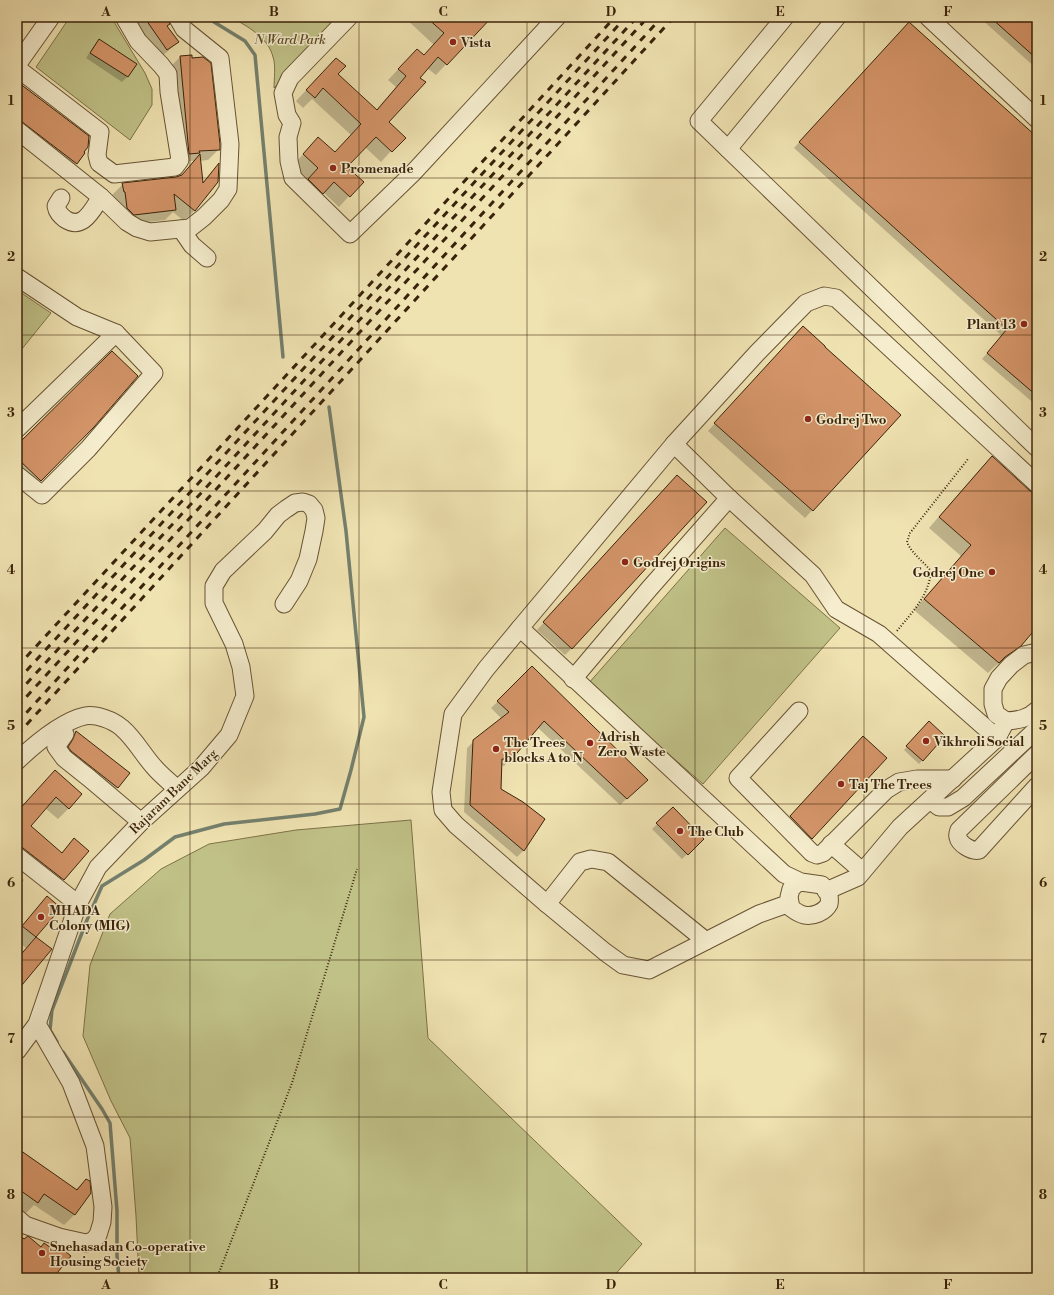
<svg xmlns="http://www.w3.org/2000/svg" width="1054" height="1295" font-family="'Libre Bodoni',serif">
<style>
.green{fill:#c0c187;stroke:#7d7248}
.shadow{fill:#0003}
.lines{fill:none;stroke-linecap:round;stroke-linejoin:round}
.stream{stroke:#74806e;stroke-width:3.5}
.building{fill:#d49569;stroke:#3a230a}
.minor-casing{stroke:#685334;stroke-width:19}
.path{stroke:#3a230a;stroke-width:2;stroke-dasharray:1 2;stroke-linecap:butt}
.minor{stroke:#f5edcd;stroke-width:17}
.rail{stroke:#3a230a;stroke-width:3;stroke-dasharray:7 7;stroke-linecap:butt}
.grid{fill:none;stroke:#3a230a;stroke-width:1;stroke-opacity:0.55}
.poi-dot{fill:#8f2418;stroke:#f5edcd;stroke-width:1.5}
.labels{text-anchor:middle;stroke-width:3;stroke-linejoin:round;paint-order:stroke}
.park-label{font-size:13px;font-style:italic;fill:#5c4a29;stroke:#f5edcd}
.poi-label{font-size:13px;font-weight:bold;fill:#3a230a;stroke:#f5edcd;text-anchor:start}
.street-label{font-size:13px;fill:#3a230a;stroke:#f5edcd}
.neatline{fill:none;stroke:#3a230a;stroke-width:1.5}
.grid-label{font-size:13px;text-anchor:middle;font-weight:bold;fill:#3a230a}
</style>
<rect width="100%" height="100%" fill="#f0e3b2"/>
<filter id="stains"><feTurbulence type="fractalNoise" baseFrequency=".005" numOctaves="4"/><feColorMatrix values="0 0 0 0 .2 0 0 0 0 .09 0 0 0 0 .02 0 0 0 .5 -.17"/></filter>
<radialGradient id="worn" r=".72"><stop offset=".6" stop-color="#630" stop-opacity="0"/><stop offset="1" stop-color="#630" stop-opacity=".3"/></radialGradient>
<g class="green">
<path d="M70,17H111L145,73L152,89V105L130,140L36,67Z"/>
<path d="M231,17H342L274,88C274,80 276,65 273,57C268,37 248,27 231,17Z"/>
<path d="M17,290L51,313L17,355Z"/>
<path d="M725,528L840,628L703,784L588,684Z"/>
<path d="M411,820L428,1038L642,1244L612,1278H139L136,1216L130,1138L111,1101L83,1036L90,965L110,914L161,869L209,844L296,830Z"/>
</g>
<g class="shadow">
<path d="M126,17H166V26L177,42L167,52L156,60Z"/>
<path d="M404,17H490L436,75L427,68L388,122L391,151L381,162L365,147L346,167L349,196L339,207L323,192L312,204L298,190L308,179L293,165L308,149L334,153L351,135L312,99L303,108L296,101L325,70L337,74L376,110L396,87L388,80L406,61L424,56L434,45Z"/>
<path d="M979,17H1037V69Z"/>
<path d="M904,29L1037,139V406L982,359L1002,336L794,148Z"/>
<path d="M99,40L135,64L127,77L122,82L86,58L94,46Z"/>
<path d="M191,56L219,149L208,160L199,161L202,183L218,166L217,181L194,211L184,221L173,212L165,220L123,225L113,203L112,195L123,184L180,177L194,161H190L188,163L179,164L169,68L180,57Z"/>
<path d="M17,86L76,163L66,174L17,137Z"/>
<path d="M796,334L823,347L900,415L805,518L708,431Z"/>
<path d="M93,427L30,491L17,479V447Z"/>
<path d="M992,457L1030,492L1037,495V626L1009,656L994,667L988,673L914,610L961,556L929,528L981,468Z"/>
<path d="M670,483L572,648L565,655L537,630Z"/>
<path d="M532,668L639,787L620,805L537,727L511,758L504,766L501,765L500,789L524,850L517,857L464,812L467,748L474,741L502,719L491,708Z"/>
<path d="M925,726L944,736L919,764L904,750Z"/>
<path d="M76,732L129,773L117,788L106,798L61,762L66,743Z"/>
<path d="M856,744L811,838L804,845L784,824Z"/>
<path d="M55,771L69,808L58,819L45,808L30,826L61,853L75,840L88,851L52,890L17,862V812Z"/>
<path d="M673,809L703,839L682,859L652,829Z"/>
<path d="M17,874L24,880L17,887Z"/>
<path d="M47,898L59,908L35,937L50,950L17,989V959L26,948L17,941V931Z"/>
<path d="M17,1149L75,1190L86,1180L90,1192L74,1215L64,1225L34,1205L26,1213L17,1206Z"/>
</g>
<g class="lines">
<g class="stream">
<path d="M211,17L214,22L245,41L255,55L283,357"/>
<path d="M57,1042L50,1030L52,1010L87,920L102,886L144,860L175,837L224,824L315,814L340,809L351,770L364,717L346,531L329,407"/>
<path d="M63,1052L102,1109L110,1123L117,1211V1256L119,1278"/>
</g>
</g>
<g class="building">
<path d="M144,17H167L170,24L167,26L179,42L167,50Z"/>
<path d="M426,17H492L447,65L438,57L420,78L426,82L389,122L406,138L392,152L376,137L347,167L364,182L350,197L334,182L323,194L308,179L318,168L303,154L318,137L335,152L361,124L323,88L315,98L306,90L336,58L346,66L338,74L377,110L406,76L398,69L417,49L424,55L444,33Z"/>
<path d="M990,17H1037V59Z"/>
<path d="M909,22L1037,137V396L987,353L1007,329L799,142Z"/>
<path d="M99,39L137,64L128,77L90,53Z"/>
<path d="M192,55V58L203,57L211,63L220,144V150L199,151L200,153L189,154L180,56Z"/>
<path d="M19,83L89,136L88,147L84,152L85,153L77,164L17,118V86Z"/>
<path d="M200,154L203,183L219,163L218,182L195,211L174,194L176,210L134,215L127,208L125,192H124L122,183L176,177L182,175Z"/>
<path d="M803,326L825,346V347L901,415L813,511L714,423Z"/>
<path d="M112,351L138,376L94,427L41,481L17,458V445Z"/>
<path d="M992,456L1030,491L1037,494V627L1021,646L1005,657L999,663L924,599L971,545L939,517Z"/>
<path d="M677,475L707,502L572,649L543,622Z"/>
<path d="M532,666L648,780L627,799L544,721L512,759H502L501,789L523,802L545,819L524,851L470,805L473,740L509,712L497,701Z"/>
<path d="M929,721L945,736L923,761L906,746Z"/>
<path d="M76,731L130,773L118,788L71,751L68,747L73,739Z"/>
<path d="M863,736L887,758L812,839L790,816Z"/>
<path d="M55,770L82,794L69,809L56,797L31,826L62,853L74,838L89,851L64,880L23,848L17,845V812Z"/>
<path d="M673,807L704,839L688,855L656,823Z"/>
<path d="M47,896L61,908L36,937L22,926Z"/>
<path d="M36,937L52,949L22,985L17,980V959Z"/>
<path d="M17,1148L77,1190L86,1179L90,1181L91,1193L75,1215L44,1194L38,1203L17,1188Z"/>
<path d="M17,1233L24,1239L28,1236L41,1247L44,1243L54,1250L57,1247H60L71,1256L53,1278H20L17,1276Z"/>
</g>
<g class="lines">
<g class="minor-casing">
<g id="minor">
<path d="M349,17L290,78L283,93L287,115L292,123L288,137L289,161L293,178L350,234L412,174L557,17"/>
<path d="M785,17L699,121L1037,448"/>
<path d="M928,17L1037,119"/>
<path d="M17,65L51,17"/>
<path d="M17,68L100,132L97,155L99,163L114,174L175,167L180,160L169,92L168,74L161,65L138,41L124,17"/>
<path d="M17,130L101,197L127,222L137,228L150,232L190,228L204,217L221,200L228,189L230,144L220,58L184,29L177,17"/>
<path d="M728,149L837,17"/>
<path d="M61,198L56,206C57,212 60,215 65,219C83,231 92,210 101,197"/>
<path d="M181,229L192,245L207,258"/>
<path d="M17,277L77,317L116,333L154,373L88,449L42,495L17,475"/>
<path d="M17,429L116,333"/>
<path d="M674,444L729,498L813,575L836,609L879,634L997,738"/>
<path d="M520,628L674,444L757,353L806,303L824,296L836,298L1037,484"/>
<path d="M1037,652L1024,655L1011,665L999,678L993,689V704L996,714L1006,721C1018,720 1028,719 1037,710"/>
<path d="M573,679L649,589L729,498"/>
<path d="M799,711L738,778L812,853L817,855L823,853L886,790L899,782L917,779H953"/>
<path d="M65,734L56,747L64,758L89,778L141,822"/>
<path d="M1037,754L959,830C958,833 957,835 958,837C959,844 972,852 979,850L1037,786"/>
<path d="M17,761C34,745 61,721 85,716C96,714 113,720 122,728C135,739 143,755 155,768C161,775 170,782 177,789"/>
<path d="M930,800L939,807H948L963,798L1037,729"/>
<path d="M831,844L862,871"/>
<path d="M17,856L78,904"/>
<path d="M826,891L858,877L900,827L997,738L1006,721"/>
<path d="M790,903L759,914L649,970L623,965L605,952L547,904L456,825L443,810L441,792L453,714L486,669L520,628L784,874L801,882L822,885L829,894C829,897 830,901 829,904C825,912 813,917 804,915C799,914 795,911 791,908L789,897L791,889L796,884L801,882"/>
<path d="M547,904L580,862L591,859L608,862L706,941"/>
<path d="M17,1051L37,1024L78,904L98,867L141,822L201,768L229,735L245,696L241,667L234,644L214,603V586L223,571L265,531L278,515L286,509L295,503L303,502L309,504L314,510L316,518L314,531L308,559L299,581L284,604"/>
<path d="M17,1218L25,1225L59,1237L86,1243L93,1241L98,1235L102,1222L103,1207L95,1146L71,1083L37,1024"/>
</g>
</g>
<g class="path">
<path d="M897,631C912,612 929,596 931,571C923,561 912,554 907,542L910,533L968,459"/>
<path d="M217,1278L292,1083L357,869"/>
</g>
<use href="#minor" class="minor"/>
<g class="rail">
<path d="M17,667L328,330L615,17"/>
<path d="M17,681L626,17"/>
<path d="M17,694L637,17"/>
<path d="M17,707L648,17"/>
<path d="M17,723L662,17"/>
<path d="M17,735L674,17"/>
</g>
</g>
<path class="grid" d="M190,17V1278M359,17V1278M527,17V1278M695,17V1278M864,17V1278M17,178H1037M17,335H1037M17,491H1037M17,648H1037M17,804H1037M17,960H1037M17,1117H1037"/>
<g class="poi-dot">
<circle cx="453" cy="42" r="4"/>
<circle cx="333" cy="168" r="4"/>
<circle cx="1024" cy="324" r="4"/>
<circle cx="808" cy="419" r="4"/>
<circle cx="625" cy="562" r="4"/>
<circle cx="992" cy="572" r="4"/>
<circle cx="926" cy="741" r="4"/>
<circle cx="590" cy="743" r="4"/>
<circle cx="496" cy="749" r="4"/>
<circle cx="841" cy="784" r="4"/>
<circle cx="680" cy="831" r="4"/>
<circle cx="41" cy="917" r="4"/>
<circle cx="42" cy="1253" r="4"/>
</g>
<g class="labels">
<g class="park-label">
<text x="290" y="44">N Ward Park</text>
</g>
<g class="poi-label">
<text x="461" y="47">Vista</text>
<text x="341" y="173">Promenade</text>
<text x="1016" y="329" text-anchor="end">Plant 13</text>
<text x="816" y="424">Godrej Two</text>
<text x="633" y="567">Godrej Origins</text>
<text x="984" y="577" text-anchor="end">Godrej One</text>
<text x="598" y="741">Adrish<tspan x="598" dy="15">Zero Waste</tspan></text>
<text x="934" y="746">Vikhroli Social</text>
<text x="504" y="747">The Trees<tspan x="504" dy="15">blocks A to N</tspan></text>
<text x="849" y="789">Taj The Trees</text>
<text x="688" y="836">The Club</text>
<text x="49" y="915">MHADA<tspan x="49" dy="15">Colony (MIG)</tspan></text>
<text x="50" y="1251">Snehasadan Co-operative<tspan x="50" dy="15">Housing Society</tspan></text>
</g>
<g class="street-label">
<text transform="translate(173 791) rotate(-44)" y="5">Rajaram Bane Marg</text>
</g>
</g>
<rect width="1054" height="1295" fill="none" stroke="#f0e3b2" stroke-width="44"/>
<rect x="22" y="22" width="1010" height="1251" class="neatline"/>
<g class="grid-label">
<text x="106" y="16">A</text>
<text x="274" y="16">B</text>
<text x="443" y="16">C</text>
<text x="611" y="16">D</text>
<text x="780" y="16">E</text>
<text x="948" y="16">F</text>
<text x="11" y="105">1</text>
<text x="1043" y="105">1</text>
<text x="11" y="261">2</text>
<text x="1043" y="261">2</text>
<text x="11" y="417">3</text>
<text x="1043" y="417">3</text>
<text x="11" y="574">4</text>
<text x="1043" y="574">4</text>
<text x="11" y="730">5</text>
<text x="1043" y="730">5</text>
<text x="11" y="887">6</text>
<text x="1043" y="887">6</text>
<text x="11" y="1043">7</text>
<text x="1043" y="1043">7</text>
<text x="11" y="1199">8</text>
<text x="1043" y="1199">8</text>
<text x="106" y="1289">A</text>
<text x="274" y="1289">B</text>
<text x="443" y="1289">C</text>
<text x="611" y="1289">D</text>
<text x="780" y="1289">E</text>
<text x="948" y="1289">F</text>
</g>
<rect width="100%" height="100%" filter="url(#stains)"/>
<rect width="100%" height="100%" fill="url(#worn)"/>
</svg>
